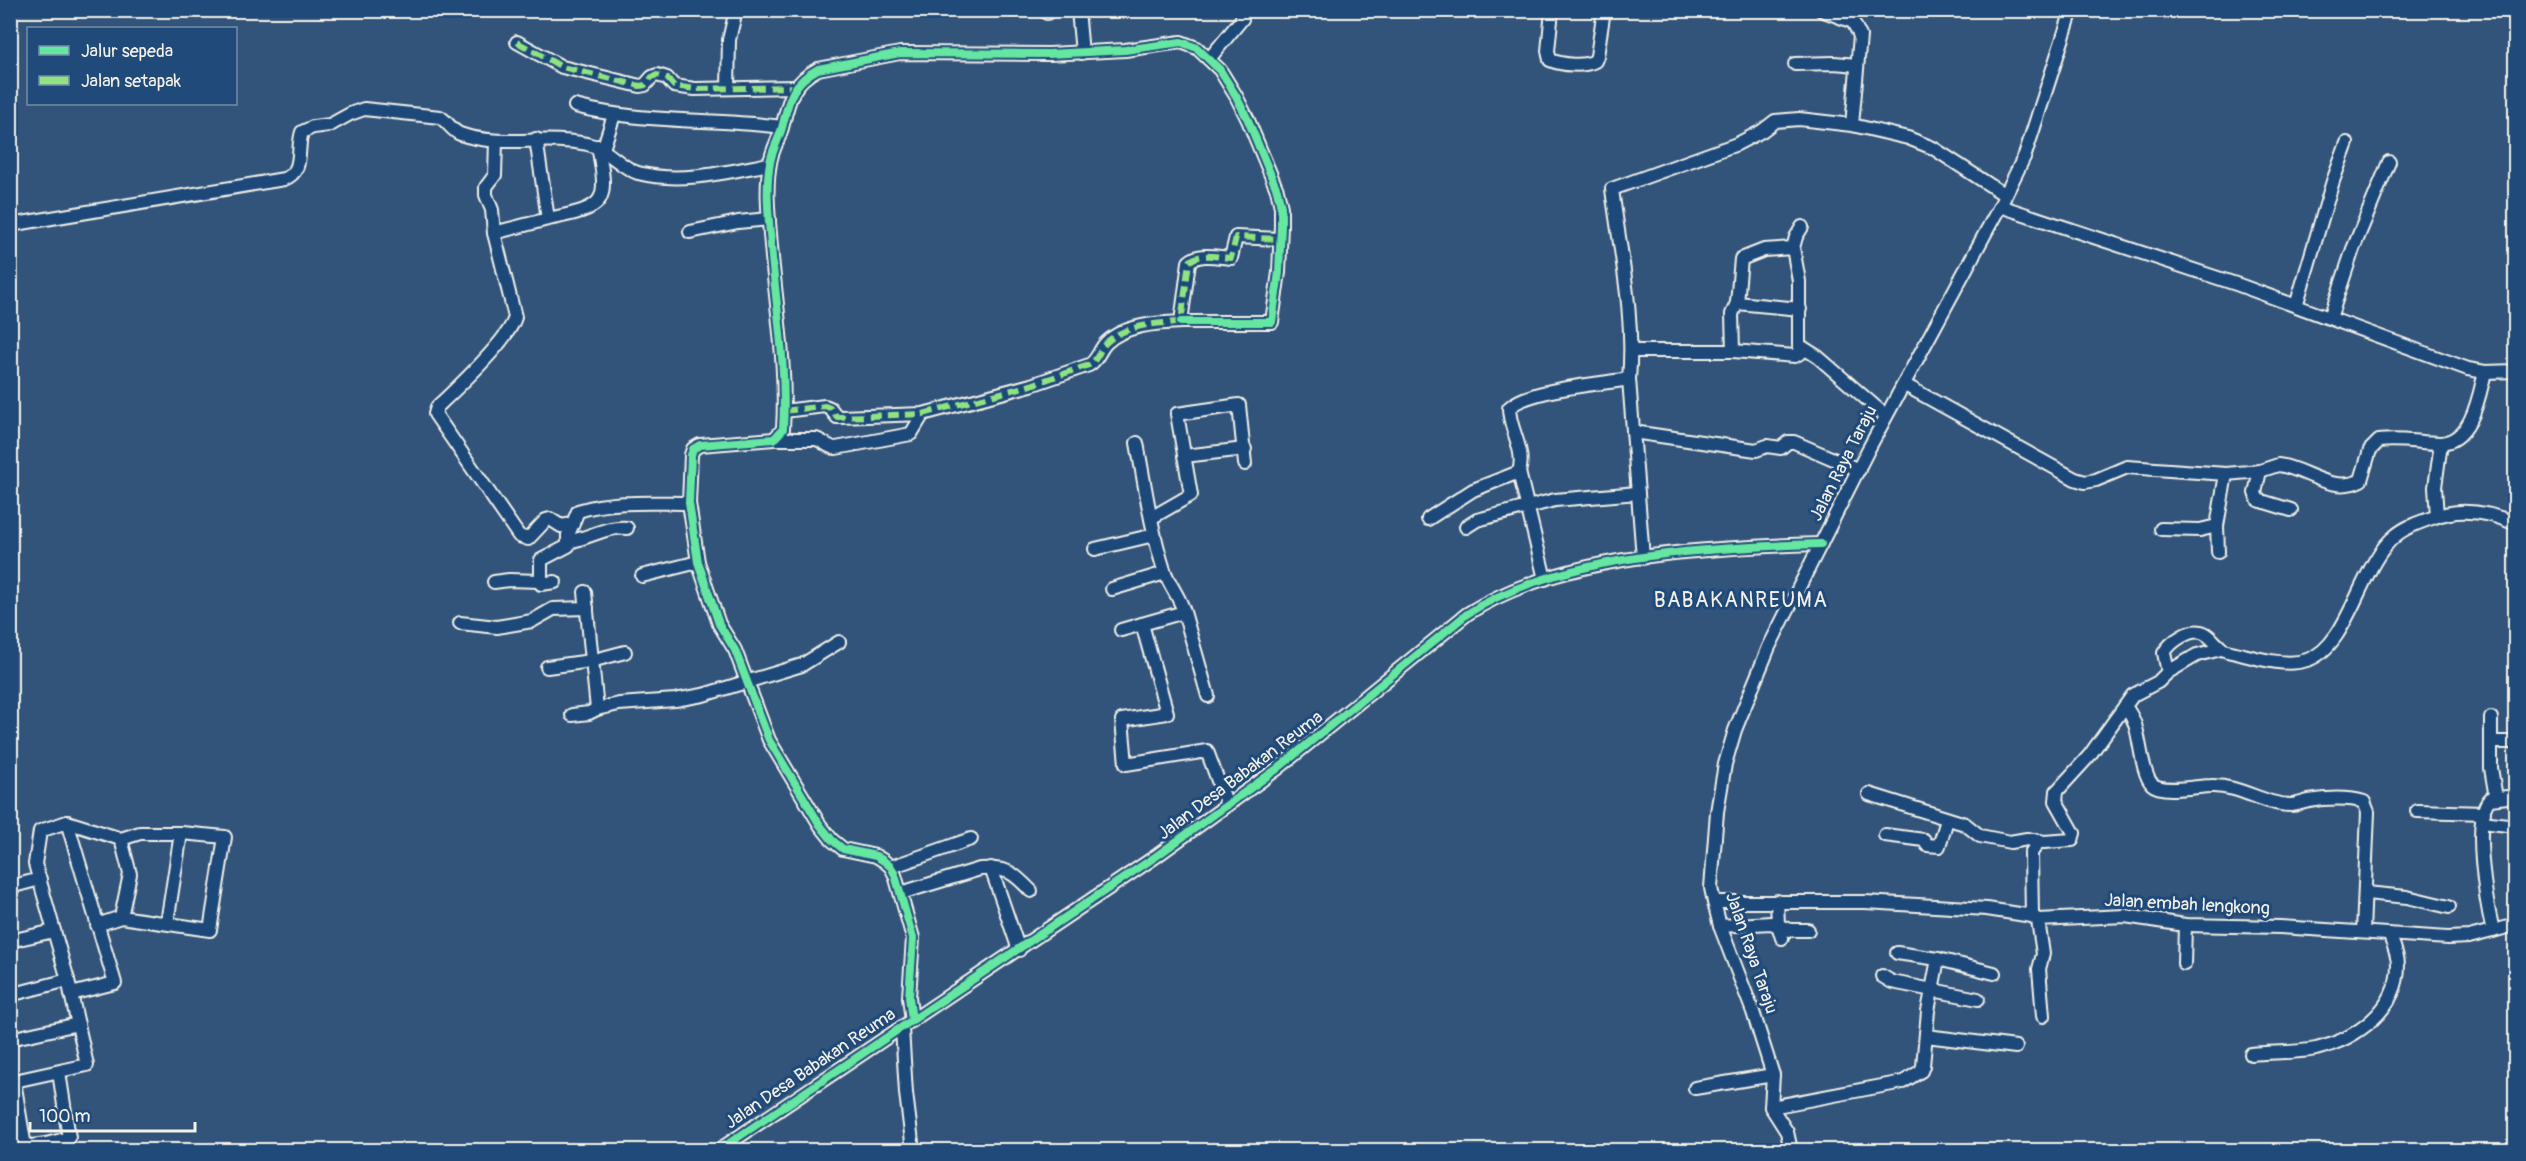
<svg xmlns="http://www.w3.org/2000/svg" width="2526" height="1161" font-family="Pangolin,sans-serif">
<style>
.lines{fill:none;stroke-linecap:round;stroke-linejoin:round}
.minor-casing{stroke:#f4f1e8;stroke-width:16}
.minor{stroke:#1f4a7a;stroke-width:12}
.quiet{stroke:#91e382;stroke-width:6;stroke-dasharray:12 6;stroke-linecap:butt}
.cycleway-casing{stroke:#1f4a7a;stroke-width:11}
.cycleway{stroke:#66e7a1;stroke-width:8}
.labels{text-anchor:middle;stroke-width:6;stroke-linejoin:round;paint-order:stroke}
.street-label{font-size:18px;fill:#f4f1e8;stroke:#1f4a7a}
.quarter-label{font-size:21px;letter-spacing:1.5px;fill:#f4f1e8;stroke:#1f4a7a}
</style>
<rect width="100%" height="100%" fill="#32547b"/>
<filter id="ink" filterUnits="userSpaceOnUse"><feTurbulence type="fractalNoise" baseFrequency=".0167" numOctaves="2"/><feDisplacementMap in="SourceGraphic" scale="12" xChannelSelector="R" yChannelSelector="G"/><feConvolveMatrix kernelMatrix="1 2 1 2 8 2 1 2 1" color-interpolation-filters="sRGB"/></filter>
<g filter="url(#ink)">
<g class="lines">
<g class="minor-casing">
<g id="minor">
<path d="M1047,10V13"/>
<path d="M1078,10L1082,53"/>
<path d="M1552,10L1548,51L1550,60C1562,65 1584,67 1595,61L1597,56L1604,10"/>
<path d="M1821,10L1853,22L1860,36L1852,125"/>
<path d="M517,42L562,67L640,86L645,85L652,77L657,75L667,78L674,86L695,89L796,87"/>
<path d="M1209,59L1242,19L1243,10"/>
<path d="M1795,64L1834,63L1857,65"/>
<path d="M728,88L729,40L736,10"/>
<path d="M575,106C643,124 714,118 782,127"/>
<path d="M536,139L548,219C606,207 609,205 598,146"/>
<path d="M496,141L495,175L486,187V195L492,210L494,233L515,317C509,340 456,389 437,407L435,414L519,536L528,539L546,520L550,519L561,526L573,524"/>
<path d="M603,149L614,115"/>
<path d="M2000,206L2239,285L2468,369L2485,372L2516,371"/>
<path d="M10,225L284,179C305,171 296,150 302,132L313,127L330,125L350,114L364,109L440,117C448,122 452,131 460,134C500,148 545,135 587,144C608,148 619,167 638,173C681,184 727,172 769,164"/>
<path d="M1802,227L1796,237L1793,248L1799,281V345L1818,357L1886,416"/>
<path d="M690,232L738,222L769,219"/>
<path d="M494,233L548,219"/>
<path d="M1737,303L1800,309"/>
<path d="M2296,306L2333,181L2347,143"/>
<path d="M2330,318L2353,249L2389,162"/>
<path d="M1631,351H1733L1795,356L1805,350"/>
<path d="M1733,351L1732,314L1737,303L1741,259L1764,250L1793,248"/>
<path d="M1905,385L2075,479L2085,482L2096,480L2127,467L2226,474L2260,471L2278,465C2306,468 2332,495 2361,480L2370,450L2379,441C2399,438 2420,443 2440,443C2472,442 2479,396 2485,372"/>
<path d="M784,411L825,406L830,408L837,417H840L923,414L1031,385L1089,365C1098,360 1099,350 1106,343C1124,325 1157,323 1181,322L1189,262C1199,252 1218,257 1231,258L1236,237L1279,239"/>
<path d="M1633,432L1756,450L1767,446L1781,448L1788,442H1794L1859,470"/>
<path d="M774,439H816C824,441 828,448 836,448L911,434L923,414"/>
<path d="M1137,443C1145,486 1151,529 1164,570C1169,585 1180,597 1184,612L1142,624L1167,713L1122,720L1126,764L1207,751L1227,805"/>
<path d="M1184,456L1245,449"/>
<path d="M2260,471L2255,493L2258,500L2291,510"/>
<path d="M1519,472C1526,450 1509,429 1509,408C1527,389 1601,384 1629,379"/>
<path d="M2437,516L2435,487L2441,443"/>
<path d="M1151,518L1191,495L1177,414L1239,405L1245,464"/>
<path d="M1428,519L1473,490L1519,472L1545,579"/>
<path d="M1466,527L1477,520L1555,500L1638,493"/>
<path d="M2161,529L2200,530L2217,526"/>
<path d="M568,542C590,538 605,526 627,528"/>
<path d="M1095,549L1154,535"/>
<path d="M2218,552L2217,526L2226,474"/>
<path d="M1643,558L1629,379C1635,316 1620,251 1612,189L1737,144L1762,131L1775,121L1799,119L1852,125L1908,138L1933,148L2005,195"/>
<path d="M642,576L698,562"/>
<path d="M539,581L541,584L555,582"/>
<path d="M494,582L509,580L539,581L541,578V560L568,546V535L578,511C613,500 653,503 689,503"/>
<path d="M1112,589L1165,573"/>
<path d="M585,592L597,709L619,704L675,700L703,695L802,665L839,642"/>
<path d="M1184,612L1208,696"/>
<path d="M460,623L497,627L532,621L553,609L587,608"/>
<path d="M1121,630L1142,624"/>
<path d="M547,667L591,661L625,652"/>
<path d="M2168,672L2197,655L2221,649"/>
<path d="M2125,706C2128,711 2132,716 2134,722C2140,734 2141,773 2152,784C2163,794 2197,786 2211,786C2240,785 2264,805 2291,805C2297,805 2303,802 2309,801C2325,798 2350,797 2364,802L2368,812L2363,932"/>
<path d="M572,715L589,713L597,709"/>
<path d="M2491,718V768L2496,798"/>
<path d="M2491,742H2516"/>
<path d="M1869,794L1965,824L1980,836L2010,842L2027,839L2044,842L2072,840L2074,833L2056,801L2057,791L2089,756L2133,695L2158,682L2168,672L2164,653C2170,642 2191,627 2204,633C2213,637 2217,648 2227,651C2251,656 2283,668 2307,660C2349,647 2360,564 2395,536C2405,527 2420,522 2432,518C2459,507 2489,512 2516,524"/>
<path d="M2417,811L2484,813"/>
<path d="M67,822L115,983L71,994"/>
<path d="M2482,822L2516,826"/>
<path d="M1885,835L1924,840L1927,845L1939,846L1947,820"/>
<path d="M891,867L971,839"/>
<path d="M991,868L1019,950"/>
<path d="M10,887L40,879"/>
<path d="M901,893L980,869C1007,867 1013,872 1031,891"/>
<path d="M2366,893L2407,897L2449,907"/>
<path d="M1777,901L1778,925L1782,938"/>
<path d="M1714,902H1865L1987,909L2032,916L2038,920L2125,916L2185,925L2280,927L2448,938L2469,937L2516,925"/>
<path d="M2032,916L2031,853L2039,841"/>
<path d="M2038,920L2043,954L2039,969L2043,1016"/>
<path d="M167,923L181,833"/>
<path d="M97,925L121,917L130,874L121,839"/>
<path d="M1720,926L1771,923L1790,930H1808"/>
<path d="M2493,931C2487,906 2471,817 2490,799L2516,796"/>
<path d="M10,941L54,931"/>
<path d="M1897,953L1938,959"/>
<path d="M2184,964L2185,925"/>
<path d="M1882,976L1892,982L1978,999"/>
<path d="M10,995L68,980"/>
<path d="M912,1021L909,997L913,938L895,875L891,867L884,861L876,856L843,849L832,840L820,825L769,740L735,650L719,624L698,562L689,503L691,455L693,449L700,445L774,439L783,429C787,368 776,306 771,246C769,219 765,190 770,163C772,149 780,138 783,124C789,98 793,82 818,69L900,53L1049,54L1125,50L1181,42L1197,48L1220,70L1236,96L1248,120L1277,190L1281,207V226L1279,272L1272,322H1181"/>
<path d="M902,1028L906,1093L913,1150"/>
<path d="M1926,1036L2016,1047"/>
<path d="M10,1039L78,1024"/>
<path d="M2251,1054C2273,1052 2295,1053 2316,1049C2356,1039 2398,1010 2398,965C2398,954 2393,944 2389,934"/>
<path d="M14,1081L25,1147L46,1144L47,1150"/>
<path d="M10,1082L87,1065L68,980L35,864L40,831L67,822L121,839L140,833H181L225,837L210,930L121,917"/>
<path d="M1695,1088L1773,1075"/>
<path d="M1771,1107L1903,1082L1921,1071L1923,1066L1928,1011L1938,959L1994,973"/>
<path d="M46,1144L69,1138L59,1072"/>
<path d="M719,1150L1155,857L1277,769L1467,614C1560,554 1712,547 1821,544"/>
<path d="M1791,1150L1787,1132L1771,1107L1773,1075L1753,1012L1720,926L1714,902L1711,888L1717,812L1725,764L1735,730L1769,647L1868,450L2000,206L2025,155L2072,10"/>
</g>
</g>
<use href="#minor" class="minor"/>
<g class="quiet">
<path d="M517,42L562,67L640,86L645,85L652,77L657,75L667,78L674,86L695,89L796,87"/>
<path d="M784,411L825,406L830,408L837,417H840L923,414L1031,385L1089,365C1098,360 1099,350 1106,343C1124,325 1157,323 1181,322L1189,262C1199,252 1218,257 1231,258L1236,237L1279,239"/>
</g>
<g class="cycleway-casing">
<g id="cycleway">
<path d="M912,1021L909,997L913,938L895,875L891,867L884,861L876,856L843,849L832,840L820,825L769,740L735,650L719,624L698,562L689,503L691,455L693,449L700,445L774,439L783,429C787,368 776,306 771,246C769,219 765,190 770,163C772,149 780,138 783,124C789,98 793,82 818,69L900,53L1049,54L1125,50L1181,42L1197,48L1220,70L1236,96L1248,120L1277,190L1281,207V226L1279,272L1272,322H1181"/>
<path d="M719,1150L1155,857L1277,769L1467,614C1560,554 1712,547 1821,544"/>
</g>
</g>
<use href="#cycleway" class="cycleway"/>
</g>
</g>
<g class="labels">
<g class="street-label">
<text transform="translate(1843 463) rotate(-63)" y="6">Jalan Raya Taraju</text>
<text transform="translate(1240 775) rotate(-37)" y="6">Jalan Desa Babakan Reuma</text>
<text transform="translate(2187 904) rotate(3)" y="6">Jalan embah lengkong</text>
<text transform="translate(1752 953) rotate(71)" y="6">Jalan Raya Taraju</text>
<text transform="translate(810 1068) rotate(-34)" y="6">Jalan Desa Babakan Reuma</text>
</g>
<g class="quarter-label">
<text x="1741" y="607">BABAKANREUMA</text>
</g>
</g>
<rect width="2526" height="1161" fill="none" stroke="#1f4a7a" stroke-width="36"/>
<rect x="18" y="18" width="2490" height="1125" fill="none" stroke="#f4f1e8" stroke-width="2" filter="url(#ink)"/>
<rect x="27" y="27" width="210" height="78" fill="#1f4a7a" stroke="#748da6" stroke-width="1.5"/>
<rect x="39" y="46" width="30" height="9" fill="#66e7a1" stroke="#748da6" stroke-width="1.5"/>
<text x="81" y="57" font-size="18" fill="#f4f1e8">Jalur sepeda</text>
<rect x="39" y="76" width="30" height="9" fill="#91e382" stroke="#748da6" stroke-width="1.5"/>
<text x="81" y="87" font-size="18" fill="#f4f1e8">Jalan setapak</text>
<path d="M30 1122v9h165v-9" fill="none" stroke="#f4f1e8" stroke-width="3"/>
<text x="39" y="1122" font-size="18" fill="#f4f1e8" stroke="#1f4a7a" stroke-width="4.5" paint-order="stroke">100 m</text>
</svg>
